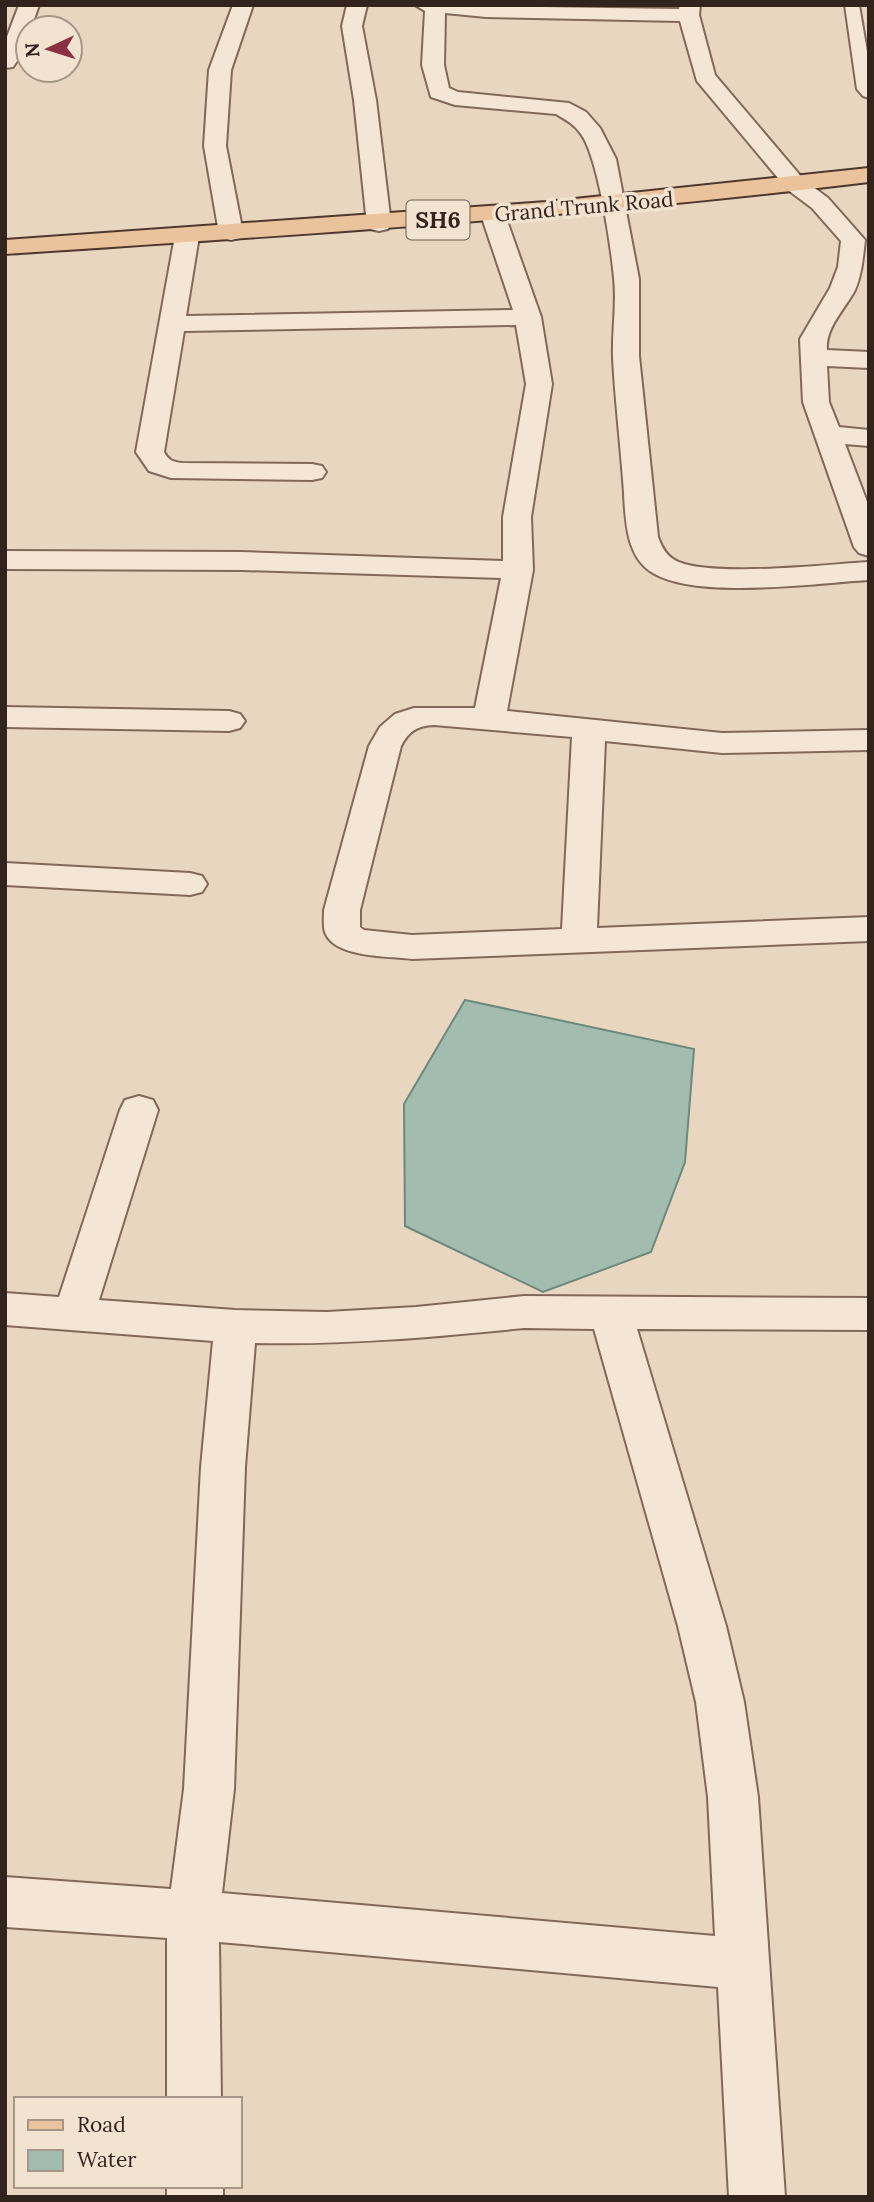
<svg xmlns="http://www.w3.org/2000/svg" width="874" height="2202" font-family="Lora,serif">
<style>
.water{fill:#a3bcb0;stroke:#6c897c;stroke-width:2}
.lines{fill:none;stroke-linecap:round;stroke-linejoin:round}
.lane-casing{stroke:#81685a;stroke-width:4}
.street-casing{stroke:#81685a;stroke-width:4}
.primary-casing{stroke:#4f382e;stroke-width:4}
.lane{fill:#f5e5d4;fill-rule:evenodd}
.street{fill:#f5e5d4;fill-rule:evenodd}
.primary{fill:#eac39c;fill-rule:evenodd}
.labels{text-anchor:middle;stroke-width:7;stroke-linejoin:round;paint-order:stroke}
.far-street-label{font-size:21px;fill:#32241d;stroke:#f2e2d0}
.shield{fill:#f2e2d0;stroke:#6c5d53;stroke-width:2}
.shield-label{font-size:23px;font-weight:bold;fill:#32241d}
</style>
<rect width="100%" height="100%" fill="#e9d6c1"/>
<path class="water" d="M465,1000L694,1049L685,1162L651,1252L543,1292L405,1226L404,1104Z"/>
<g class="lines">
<g class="lane-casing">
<path id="lane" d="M845,5H859L869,63V98L863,96L857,89Z"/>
</g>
<g class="street-casing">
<g id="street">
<path d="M19,5H39L31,28H28L23,52L13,67L5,68V42Z"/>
<path d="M233,5H253L231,70L226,146L243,233L240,238L231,240L222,238L219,233L204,146L209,70Z"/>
<path d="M347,5H367L362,26L376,100L391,224L388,229L379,231L370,229L367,224L354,100L342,26Z"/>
<path d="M415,5L679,9L680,5H700L699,15L715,75L804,180L828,198L865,240C863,257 862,274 855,290C845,309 825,328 827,350L869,352V368L827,366L829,402L839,427L869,430V446L845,444L869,507V556L859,553L854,547L803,402L800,339L830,288L838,267L841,241L812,208L788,190L697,81L680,21L486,17L445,13L444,65L449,88L458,92L569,103L586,112L600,128L616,159L639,279V356L658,537C661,545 665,554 673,559C702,579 829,564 869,562V580C816,583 698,600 653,573C622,555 626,509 623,480C620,439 615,398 613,358C612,331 617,304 614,278C611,246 598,157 581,134C574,124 566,120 556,114L455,105L431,97L422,65L425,11Z"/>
<path d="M493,208L501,210L505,215L541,317L552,384L531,517L533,570L507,711L722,733L869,730V750L722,753L605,741L597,928L869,917V941L412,959C389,956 334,958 325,932C323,926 324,917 324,910L369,746L380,727L395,714L414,708H475L501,578L242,570L5,569V551L242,552L503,561V517L526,384L516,325L184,331L164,452C168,460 173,462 182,463L312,464L322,466L326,472L322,478L312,480L171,478L149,471L136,452L175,236L178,231L187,229L196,231L199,236L186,316L513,310L481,215L485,210ZM434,725L572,737L562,929L412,935L364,930L360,927V910L401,746C409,731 417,726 434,725Z"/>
<path d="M5,707L229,711L240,714L245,721L240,728L229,731L5,727Z"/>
<path d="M5,863L190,873L202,876L207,884L202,892L190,895L5,885Z"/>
<path d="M139,1096L153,1100L158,1110L99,1300L235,1310L327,1312L416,1307L524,1296L869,1298V1330L637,1329L726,1626L744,1702L758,1797L785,2197H729L718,1987L219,1942L221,2099H167V1938L5,1927V1877L171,1889L184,1789L201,1467L213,1341L5,1325V1293L59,1297L120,1110L125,1100ZM524,1328L594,1329L678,1626L696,1702L708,1797L715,1936L222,1893L234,1789L245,1467L255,1343C345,1345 434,1337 524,1328Z"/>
<rect x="167" y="2186" width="56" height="11"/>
</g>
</g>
<g class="primary-casing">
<path id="primary" d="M869,168V182C582,217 294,235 5,254V240L546,202Z"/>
</g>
<use href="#lane" class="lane"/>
<use href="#street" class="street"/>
<use href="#primary" class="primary"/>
</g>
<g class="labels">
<g class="far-street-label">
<text transform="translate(584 207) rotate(-5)" y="7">Grand Trunk Road</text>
</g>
<rect class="shield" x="406.5" y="200.5" width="63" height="39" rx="5"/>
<g class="shield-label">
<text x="438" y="228">SH6</text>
</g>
</g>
<rect width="874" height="2202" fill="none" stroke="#32241d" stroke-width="14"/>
<rect x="14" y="2097" width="228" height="91" fill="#f2e2d0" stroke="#a59688" stroke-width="2"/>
<rect x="28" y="2120" width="35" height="10" fill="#eac39c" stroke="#a59688" stroke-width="2"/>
<text x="77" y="2132" font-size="21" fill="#32241d">Road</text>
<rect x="28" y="2150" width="35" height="21" fill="#a3bcb0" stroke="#a59688" stroke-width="2"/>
<text x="77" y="2167" font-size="21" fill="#32241d">Water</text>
<g transform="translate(49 49) rotate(266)"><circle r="33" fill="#f2e2d0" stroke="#a59688" stroke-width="2"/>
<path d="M0-5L12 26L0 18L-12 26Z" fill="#8b3041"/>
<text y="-10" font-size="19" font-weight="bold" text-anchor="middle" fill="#32241d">N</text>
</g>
</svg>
